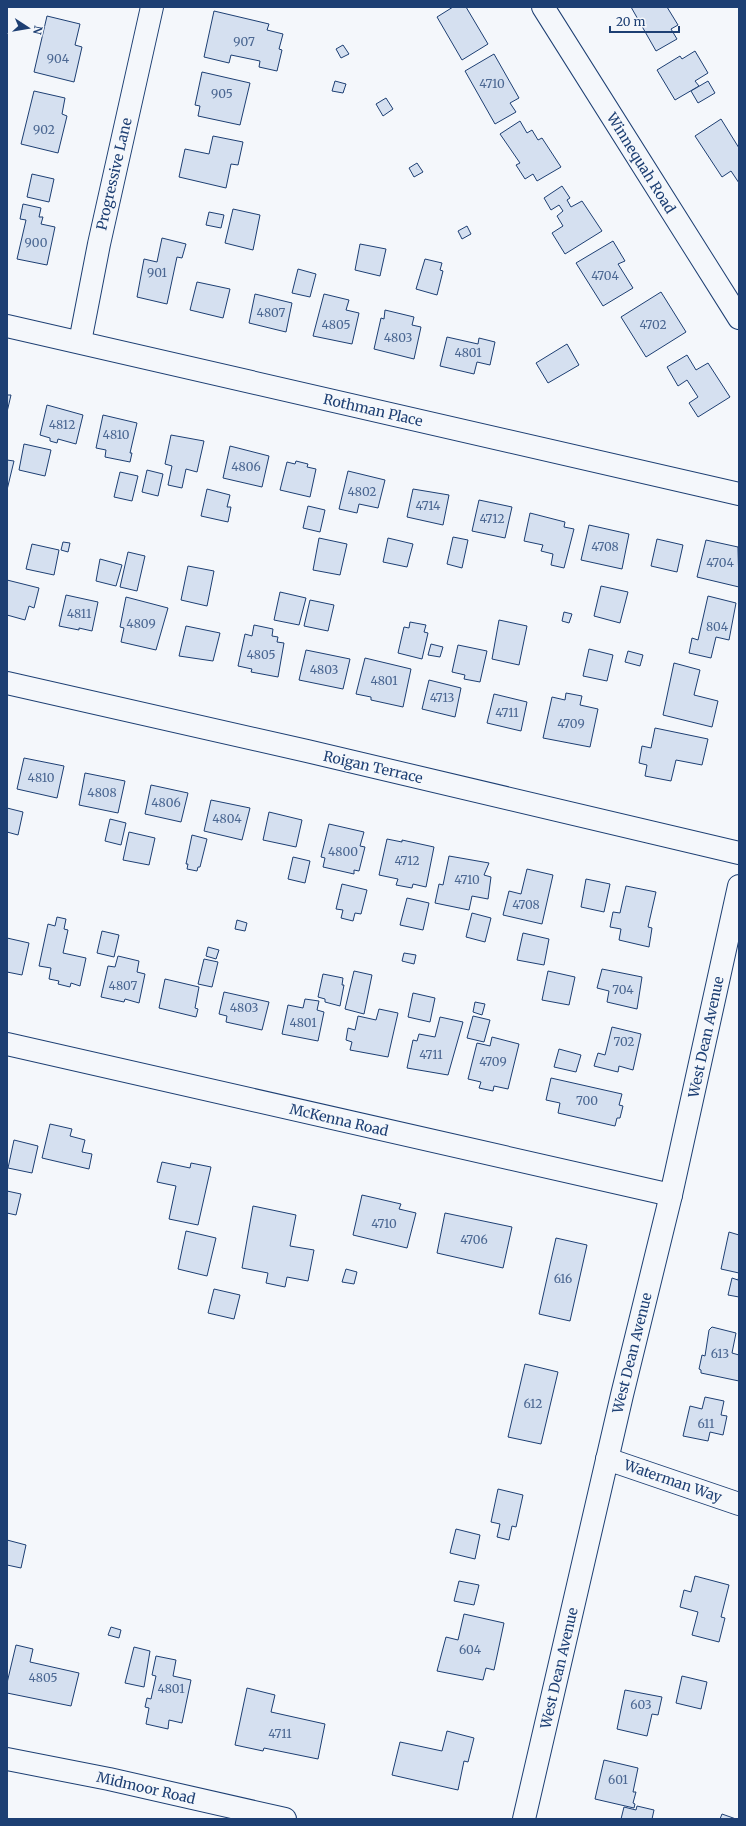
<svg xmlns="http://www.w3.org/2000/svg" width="746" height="1826" font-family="Merriweather,serif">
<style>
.building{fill:#d5e0f0;stroke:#1d3f73}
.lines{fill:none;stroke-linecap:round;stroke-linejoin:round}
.minor-casing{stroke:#1d3f73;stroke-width:24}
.minor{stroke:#f4f7fb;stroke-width:22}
.labels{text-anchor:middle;stroke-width:3;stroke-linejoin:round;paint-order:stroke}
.number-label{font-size:12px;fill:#4b6792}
.street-label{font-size:14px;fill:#1d3f73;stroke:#f4f7fb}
</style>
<rect width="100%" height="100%" fill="#f4f7fb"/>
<g class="building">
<path d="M453,7H466L488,44L462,60L437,17Z"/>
<path d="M631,7H667L678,25L671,29L677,39L656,51Z"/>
<path d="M214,11L269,24L267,30L283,34L279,49L282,50L277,71L259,67L260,61L231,55L229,63L204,57Z"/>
<path d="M47,16L80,24L75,45L82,47L74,82L34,72Z"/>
<path d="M343,45L349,54L341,58L336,49Z"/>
<path d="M695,51L708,73L695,81L699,86L675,100L657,70L680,56L682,59Z"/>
<path d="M494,54L519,98L510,103L516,112L495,124L465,71Z"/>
<path d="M202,72L250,83L240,125L198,116L200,106L195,105Z"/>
<path d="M335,81L346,84L343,93L332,91Z"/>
<path d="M708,81L715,93L698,103L691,91Z"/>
<path d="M34,91L65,98L62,114L67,116L58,153L21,144Z"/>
<path d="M386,98L393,109L383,116L376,104Z"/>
<path d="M721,119L739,148V183L731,171L722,177L695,136Z"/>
<path d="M520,121L527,133L532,130L538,140L542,138L561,167L537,181L533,174L525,179L516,165L520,163L500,134Z"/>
<path d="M213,136L243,142L238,165L231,164L226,188L179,177L185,149L209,154Z"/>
<path d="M417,163L423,172L414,177L409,168Z"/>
<path d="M32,174L54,179L49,202L27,197Z"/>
<path d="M562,186L570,198L567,200L571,207L582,201L602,231L565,254L552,233L563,226L557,216L563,211L559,205L551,210L544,198Z"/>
<path d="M23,204L41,208L39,217H43L41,224L55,227L47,265L17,259L26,220L20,219Z"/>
<path d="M233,209L260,215L253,250L225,243Z"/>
<path d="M209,212L224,215L221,228L206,225Z"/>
<path d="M467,226L471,234L462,239L458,231Z"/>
<path d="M162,238L186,244L182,258L177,257L167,304L137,297L144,259L157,262Z"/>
<path d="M613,241L625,261L618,264L633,288L603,306L576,263Z"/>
<path d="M360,244L386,249L380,276L355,270Z"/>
<path d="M425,259L442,263L440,270L443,271L437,295L416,289Z"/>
<path d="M298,269L316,274L310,297L292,293Z"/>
<path d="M197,282L230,289L223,318L190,310Z"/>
<path d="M661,292L686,332L646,357L621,317Z"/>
<path d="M255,294L292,303L286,332L249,323Z"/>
<path d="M324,294L349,300L346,310L359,313L352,344L313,336Z"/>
<path d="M385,310L414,317L412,325L421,327L414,359L374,349L381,318L384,319Z"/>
<path d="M447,337L478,344L479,338L495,342L490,365L477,362L474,374L440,366Z"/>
<path d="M567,344L579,365L548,383L536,363Z"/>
<path d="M687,355L696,370L708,363L730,397L698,417L689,403L698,397L687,380L678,386L667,367Z"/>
<path d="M7,395H11L7,412Z"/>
<path d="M47,405L83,415L76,444L58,439L57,443L50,441V438L40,435Z"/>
<path d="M103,415L137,423L130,453H132L130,462L105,457L106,450L96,448Z"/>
<path d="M171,435L204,441L197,472L186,469L182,488L168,485L172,466L165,464Z"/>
<path d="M24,444L51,450L45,476L19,470Z"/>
<path d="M230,446L269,456L262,487L223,478Z"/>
<path d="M7,460L14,461L7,490Z"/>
<path d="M296,461L308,464L307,467L316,469L310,497L280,490L287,462L295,464Z"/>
<path d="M147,470L163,474L158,496L142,492Z"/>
<path d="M348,471L385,480L378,508L359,504L357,513L339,509Z"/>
<path d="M120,472L138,476L132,501L114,497Z"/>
<path d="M207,489L230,495L227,507H231L228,522L201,516Z"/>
<path d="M413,489L449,495L443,525L407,517Z"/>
<path d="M479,500L512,507L505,538L472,531Z"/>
<path d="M308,506L325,510L320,532L303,528Z"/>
<path d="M530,513L565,522L564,527L574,529L564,568L551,565L553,554L541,551L543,545L524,541Z"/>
<path d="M589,525L629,534L622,569L581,560Z"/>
<path d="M453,537L468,540L462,568L447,564Z"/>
<path d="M319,538L347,544L340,575L313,570Z"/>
<path d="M388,538L413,544L407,567L383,562Z"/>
<path d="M657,539L683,545L677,572L651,566Z"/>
<path d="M706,540L738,547L739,587L697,577Z"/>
<path d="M63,542L70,543L68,552L61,550Z"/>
<path d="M32,544L59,550L54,575L26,569Z"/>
<path d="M128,552L145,556L137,591L120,587Z"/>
<path d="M100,559L122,565L116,586L96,581Z"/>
<path d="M188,566L214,571L207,606L181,600Z"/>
<path d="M7,580L39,588L34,608L29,606L25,620L7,615Z"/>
<path d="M601,586L628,592L620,623L594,616Z"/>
<path d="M280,592L306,598L299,625L274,620Z"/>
<path d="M66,595L98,602L92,631L79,628V630L59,626Z"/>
<path d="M708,596L736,603L729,640L716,637L711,658L689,653L692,638L698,640Z"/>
<path d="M126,597L168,608L156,650L121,642L124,628L120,627Z"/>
<path d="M310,600L334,605L328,631L304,626Z"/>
<path d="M564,612L572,614L569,623L562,621Z"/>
<path d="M499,620L527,626L519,665L492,659Z"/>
<path d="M410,622L426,625L424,632L428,633L422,659L398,653L404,627L409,628Z"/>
<path d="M254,625L273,629L272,636L278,637L277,642L284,643L278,677L251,672L252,669L238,666L245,634L252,636Z"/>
<path d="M186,626L220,633L213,661L179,656Z"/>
<path d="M431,644L443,647L440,657L428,655Z"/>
<path d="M458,645L487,651L480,682L464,679L465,675L452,672Z"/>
<path d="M589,649L613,655L607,681L583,676Z"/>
<path d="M306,650L350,659L343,689L299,680Z"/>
<path d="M628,651L643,655L640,666L625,662Z"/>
<path d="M365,658L411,669L403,707L371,700V697L356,694Z"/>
<path d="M674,663L700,670L694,695L718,701L712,727L663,715Z"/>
<path d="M429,680L461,688L455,717L422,709Z"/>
<path d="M566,693L582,696L580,705L598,709L590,747L543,738L552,697L565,700Z"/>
<path d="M494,694L527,702L521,731L487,723Z"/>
<path d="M655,728L708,739L702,765L676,760L671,781L645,776L647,765L639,763L642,746L651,748Z"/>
<path d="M24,758L64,766L57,798L17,789Z"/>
<path d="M85,773L125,781L118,813L79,805Z"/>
<path d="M151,785L188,793L181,822L145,814Z"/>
<path d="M211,800L250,808L242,840L204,831Z"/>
<path d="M7,808L23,812L18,835L7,832Z"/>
<path d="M269,812L302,820L296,847L263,840Z"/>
<path d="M110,819L126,823L121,845L105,841Z"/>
<path d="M329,824L364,832L360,846L365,847L359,871L354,870V874L323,867L325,858L321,857Z"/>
<path d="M129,832L155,838L149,865L123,860Z"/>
<path d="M192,835L207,839L200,867H198L197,871L187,869L188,864H186Z"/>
<path d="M387,839L402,842V840L434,847L426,887L413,884L412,888L396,885L398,879L379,875Z"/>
<path d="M449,856L489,863L484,875L491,877L488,899L472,896L469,910L435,903L439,884L443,885Z"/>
<path d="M293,857L310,861L305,883L288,879Z"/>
<path d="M527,869L553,875L542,924L503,915L509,891L521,894Z"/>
<path d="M586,879L610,884L604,912L581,907Z"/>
<path d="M342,884L367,890L361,914L355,913L353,921L341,918L343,910L336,909Z"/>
<path d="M626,886L656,892L648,927L652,928L649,947L619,940L621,929L610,927L613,912L620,913Z"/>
<path d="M407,898L429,903L423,930L400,925Z"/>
<path d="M472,913L491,918L485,942L466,937Z"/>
<path d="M57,917L66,919L64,929L68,930L63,953L86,958L80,986L71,983L70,987L58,984L59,981L49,979L51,968L39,966L48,924L55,926Z"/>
<path d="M237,920L247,923L245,931L235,929Z"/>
<path d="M102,931L119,935L114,957L97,953Z"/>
<path d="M523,933L549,939L544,965L517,960Z"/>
<path d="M7,938L29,943L22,975L7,972Z"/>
<path d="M208,947L219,950L216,959L206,956Z"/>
<path d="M404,953L416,955L414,964L402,961Z"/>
<path d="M118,956L139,961L137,972L145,974L139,1003L125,999L124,1002L101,997L108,966L115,967Z"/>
<path d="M204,959L218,962L212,987L198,984Z"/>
<path d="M602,969L642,977L637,1009L607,1002L609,991L597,988Z"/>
<path d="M354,971L372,975L364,1014L345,1009Z"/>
<path d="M548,971L575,977L569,1005L542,1000Z"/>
<path d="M323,974L343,978L342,985H344L340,1006L325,1002V999L318,997Z"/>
<path d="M165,979L199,987L195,1008L198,1009L196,1017L159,1008Z"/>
<path d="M224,992L269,1002L262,1030L226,1022L227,1016L219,1014Z"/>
<path d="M413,993L435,998L430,1022L408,1017Z"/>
<path d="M305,999L319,1001L317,1010L324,1012L318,1041L282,1034L288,1005L303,1008Z"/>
<path d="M475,1002L485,1004L482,1015L473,1012Z"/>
<path d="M379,1009L398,1013L388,1057L350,1050L352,1042L346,1040L348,1028L355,1030L358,1016L376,1020Z"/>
<path d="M473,1016L490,1020L484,1042L467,1038Z"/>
<path d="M440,1017L463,1022L448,1075L407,1068L413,1040L417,1041L419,1034L435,1037Z"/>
<path d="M612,1027L641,1034L633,1070L619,1066L618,1072L594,1066L598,1053L605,1055Z"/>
<path d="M492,1037L519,1044L508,1089L494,1086L493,1091L479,1088L481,1082L468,1079L477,1043L490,1046Z"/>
<path d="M559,1049L581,1055L576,1072L554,1067Z"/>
<path d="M551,1078L622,1094L619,1105L623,1106L620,1118H617L615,1126L558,1113L560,1103L546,1100Z"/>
<path d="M50,1124L72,1129L70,1136L85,1140L82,1152L92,1154L89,1169L42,1158Z"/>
<path d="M14,1140L38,1146L32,1173L8,1168Z"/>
<path d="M162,1162L190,1168L191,1163L211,1167L198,1225L169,1219L176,1186L157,1182Z"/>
<path d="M7,1191L21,1194L16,1215L7,1213Z"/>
<path d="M362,1195L401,1204L399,1209L416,1213L407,1248L353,1235Z"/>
<path d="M253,1206L296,1215L290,1246L314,1250L308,1281L287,1277L285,1287L266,1283L268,1273L242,1268Z"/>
<path d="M445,1213L512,1227L503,1268L437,1253Z"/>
<path d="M186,1231L216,1238L207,1276L178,1269Z"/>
<path d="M729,1232L739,1235V1273L721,1269Z"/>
<path d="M556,1238L587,1245L570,1321L539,1314Z"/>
<path d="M346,1269L357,1272L354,1284L342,1282Z"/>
<path d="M739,1276V1297L728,1295L732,1278L738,1280Z"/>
<path d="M214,1289L240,1295L234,1319L208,1313Z"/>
<path d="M712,1327L736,1333L732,1353L739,1355V1381L701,1373V1370L699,1369L702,1355L705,1356L709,1330Z"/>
<path d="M525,1364L558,1372L541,1444L508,1437Z"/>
<path d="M705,1397L724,1401L721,1415L727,1416L723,1435L710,1432L708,1441L683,1436L690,1406L702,1409Z"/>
<path d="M498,1489L523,1495L516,1527L512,1526L509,1540L497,1537L500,1524L491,1522Z"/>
<path d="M456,1529L480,1535L475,1559L450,1553Z"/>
<path d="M7,1540L26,1545L21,1568L7,1565Z"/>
<path d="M695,1576L729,1585L721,1617L725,1618L719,1642L692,1635L698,1612L680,1607L684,1590L691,1592Z"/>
<path d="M459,1581L479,1585L474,1605L454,1601Z"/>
<path d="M464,1614L504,1623L494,1670L486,1668L483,1680L437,1671L446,1637L458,1640Z"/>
<path d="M111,1627L121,1630L119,1638L108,1635Z"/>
<path d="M16,1645L33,1649L30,1662L79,1673L71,1706L7,1693V1683Z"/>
<path d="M134,1647L150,1651L144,1687L125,1683Z"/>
<path d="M156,1656L176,1660L173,1676L191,1680L182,1723L169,1720L168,1729L146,1724L149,1708L145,1707L147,1698L151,1699L156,1676L152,1675Z"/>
<path d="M682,1676L707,1682L701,1709L676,1703Z"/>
<path d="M247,1688L275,1695L271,1712L325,1724L318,1759L264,1748L263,1751L235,1745Z"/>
<path d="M625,1690L662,1697L658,1715L652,1714L647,1736L617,1729Z"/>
<path d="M447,1731L474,1738L468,1762L464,1761L458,1790L392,1775L400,1742L442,1751Z"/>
<path d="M604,1760L638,1768L633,1792H636L633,1803L635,1804L634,1808L595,1799Z"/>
<path d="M637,1806L654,1810L652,1819H621L624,1807L636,1810Z"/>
<path d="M722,1814L736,1819H720Z"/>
</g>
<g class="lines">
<g class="minor-casing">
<g id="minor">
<path d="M543,7L739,318"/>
<path d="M7,326L739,494"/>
<path d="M80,342L99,244L152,7"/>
<path d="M7,683L307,751L739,853"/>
<path d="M7,1044L671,1195"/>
<path d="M607,1459L739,1504"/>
<path d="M7,1759L109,1779L285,1819"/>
<path d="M524,1819L622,1395L671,1195L739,886"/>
</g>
</g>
<use href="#minor" class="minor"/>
</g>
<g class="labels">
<g class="number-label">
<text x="244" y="46">907</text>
<text x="58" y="63">904</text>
<text x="492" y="88">4710</text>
<text x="222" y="98">905</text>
<text x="44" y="134">902</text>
<text x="36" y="247">900</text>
<text x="157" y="277">901</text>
<text x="605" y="280">4704</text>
<text x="271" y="317">4807</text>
<text x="336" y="329">4805</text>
<text x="653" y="329">4702</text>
<text x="398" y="342">4803</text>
<text x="468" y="357">4801</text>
<text x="62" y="429">4812</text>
<text x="116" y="439">4810</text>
<text x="246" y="471">4806</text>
<text x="362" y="496">4802</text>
<text x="428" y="510">4714</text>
<text x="492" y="523">4712</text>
<text x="605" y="551">4708</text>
<text x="720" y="567">4704</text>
<text x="79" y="618">4811</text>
<text x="141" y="628">4809</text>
<text x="717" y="631">804</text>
<text x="261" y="659">4805</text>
<text x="324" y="674">4803</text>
<text x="384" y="685">4801</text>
<text x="442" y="702">4713</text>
<text x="507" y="717">4711</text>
<text x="571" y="728">4709</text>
<text x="41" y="782">4810</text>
<text x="102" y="797">4808</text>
<text x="166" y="807">4806</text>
<text x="227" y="823">4804</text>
<text x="343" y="856">4800</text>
<text x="407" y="865">4712</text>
<text x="467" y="884">4710</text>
<text x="526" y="909">4708</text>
<text x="123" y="990">4807</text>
<text x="623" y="994">704</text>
<text x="244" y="1012">4803</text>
<text x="303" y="1027">4801</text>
<text x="624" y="1046">702</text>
<text x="431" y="1059">4711</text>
<text x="493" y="1066">4709</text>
<text x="587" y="1105">700</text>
<text x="384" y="1228">4710</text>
<text x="474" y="1244">4706</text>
<text x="563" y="1283">616</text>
<text x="720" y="1358">613</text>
<text x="533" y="1408">612</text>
<text x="706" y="1428">611</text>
<text x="470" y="1654">604</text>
<text x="43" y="1682">4805</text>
<text x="171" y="1693">4801</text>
<text x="641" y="1709">603</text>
<text x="280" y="1738">4711</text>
<text x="618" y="1784">601</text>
</g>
<g class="street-label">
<text transform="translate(641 163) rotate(58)" y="5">Winnequah Road</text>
<text transform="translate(114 174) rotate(-77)" y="5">Progressive Lane</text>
<text transform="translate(373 410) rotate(13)" y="5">Rothman Place</text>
<text transform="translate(373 767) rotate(13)" y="5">Roigan Terrace</text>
<text transform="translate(706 1037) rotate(-78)" y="5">West Dean Avenue</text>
<text transform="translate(339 1120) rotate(13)" y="5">McKenna Road</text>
<text transform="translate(632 1353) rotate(-76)" y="5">West Dean Avenue</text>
<text transform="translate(673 1481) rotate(19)" y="5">Waterman Way</text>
<text transform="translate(559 1668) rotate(-77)" y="5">West Dean Avenue</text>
<text transform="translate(146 1788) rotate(13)" y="5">Midmoor Road</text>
</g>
</g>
<rect width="746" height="1826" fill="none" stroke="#1d3f73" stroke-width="16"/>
<g transform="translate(28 28) rotate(102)" stroke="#f4f7fb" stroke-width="3" paint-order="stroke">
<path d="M0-3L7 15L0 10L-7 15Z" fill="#1d3f73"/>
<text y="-6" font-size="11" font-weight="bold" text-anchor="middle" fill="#1d3f73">N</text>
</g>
<path d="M610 26v6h69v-6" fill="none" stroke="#1d3f73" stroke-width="2"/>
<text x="616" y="26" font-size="12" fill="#1d3f73" stroke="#f4f7fb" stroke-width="3" paint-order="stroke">20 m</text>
</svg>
